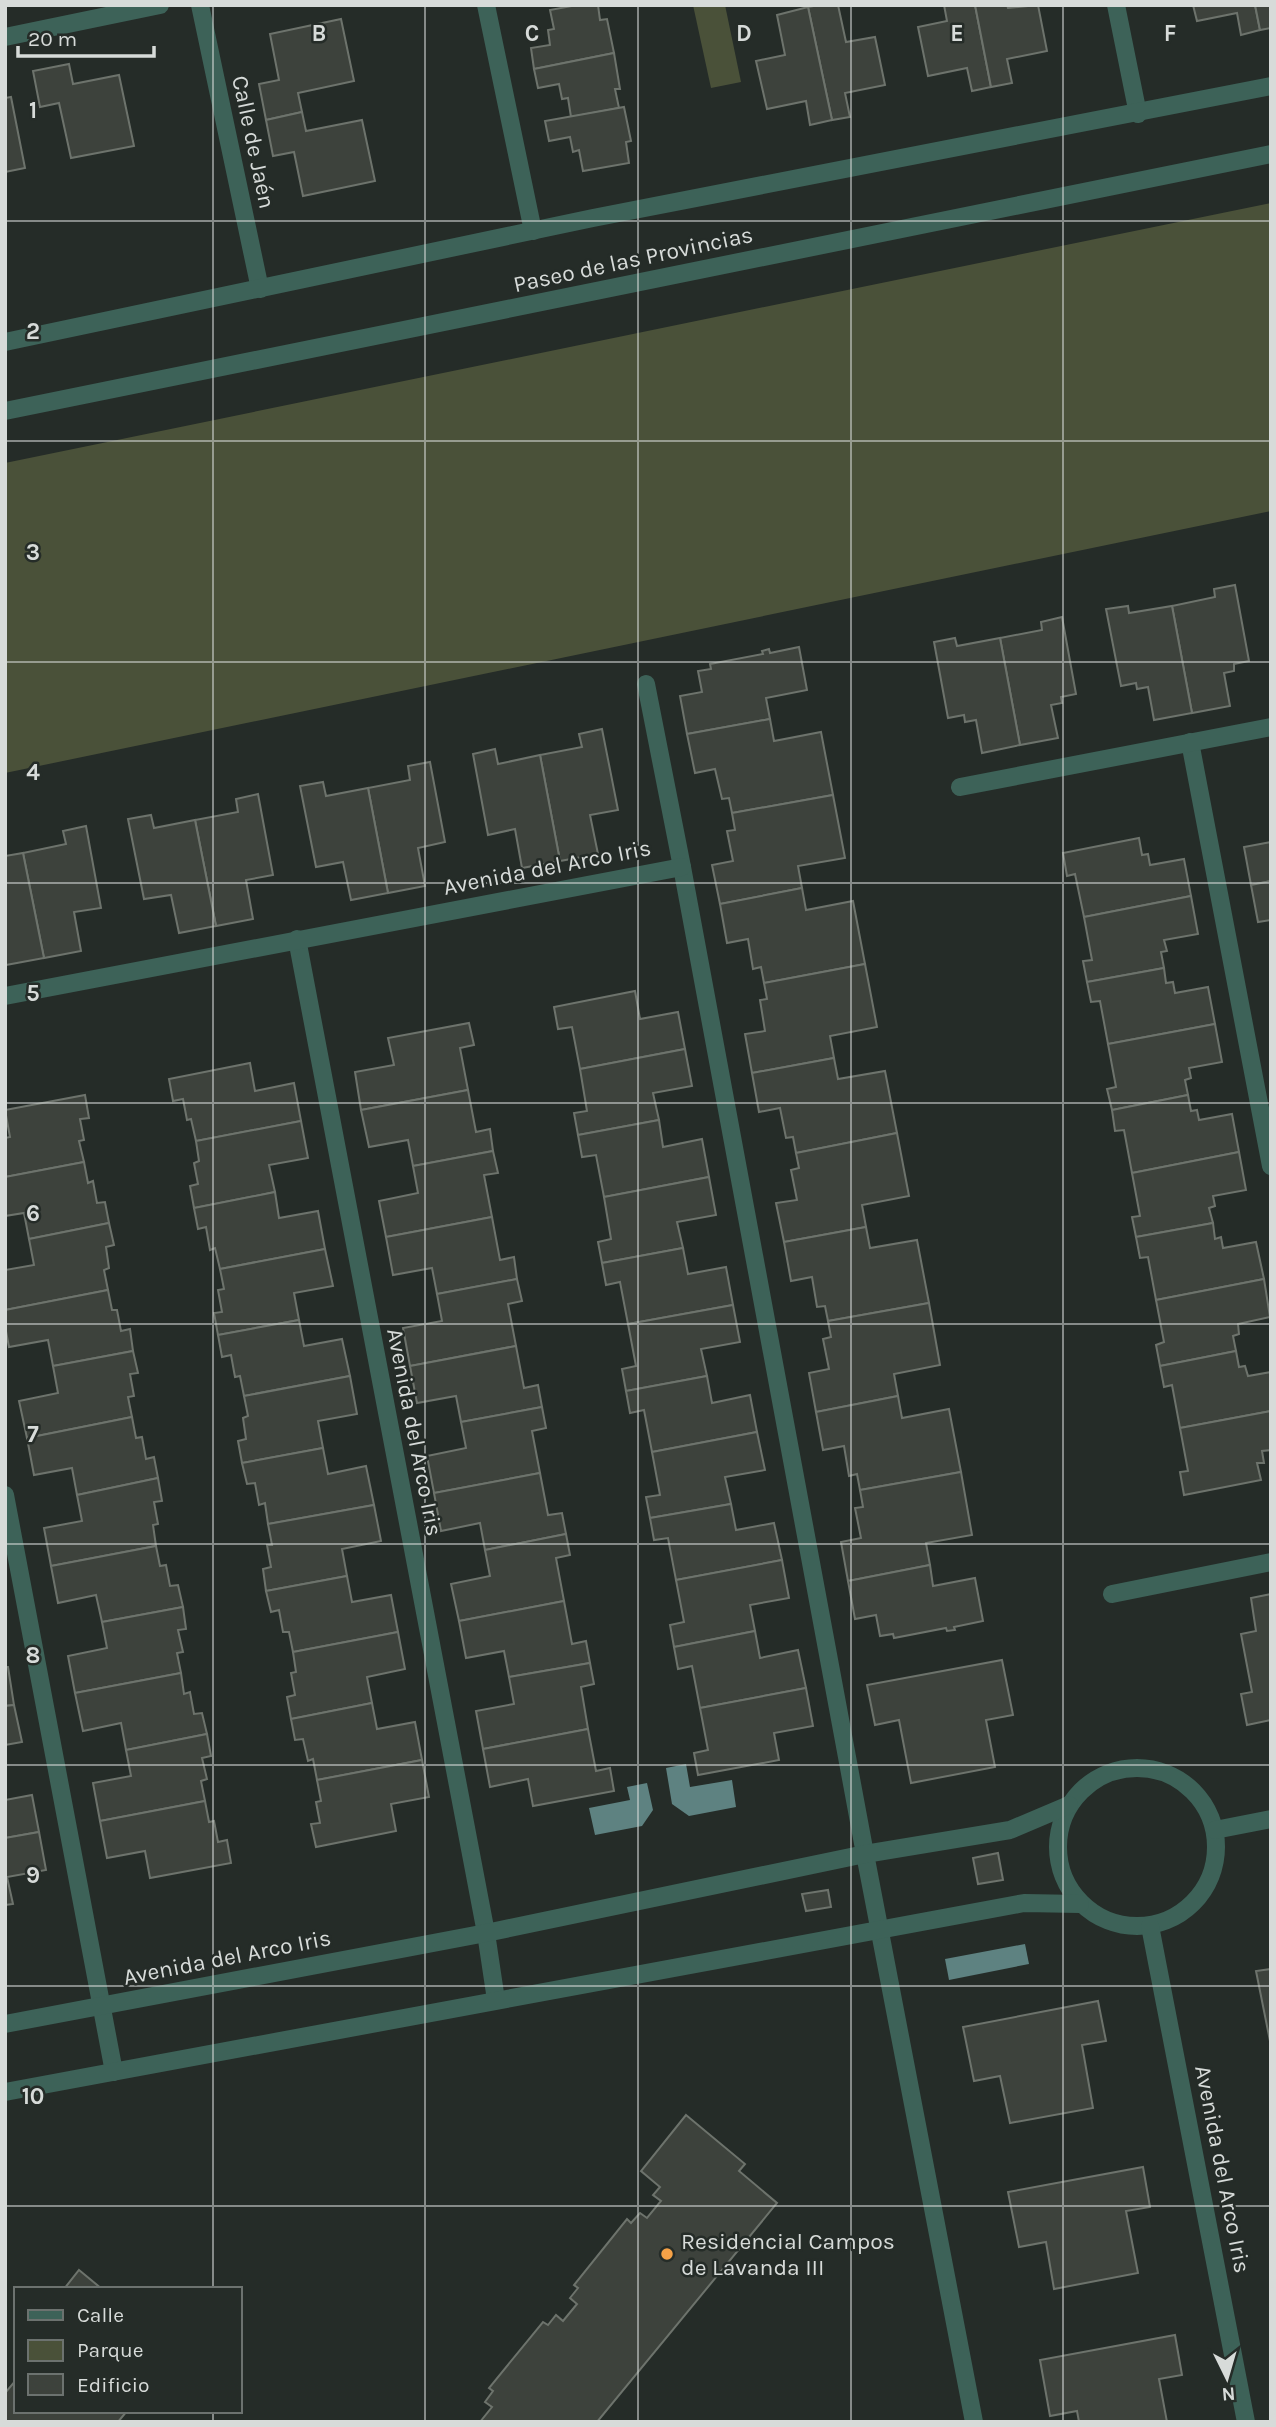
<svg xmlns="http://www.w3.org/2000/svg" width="1276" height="2427" font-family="Karla,sans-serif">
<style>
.green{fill:#4a5139}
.water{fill:#5e8281}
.building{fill:#3d423c;stroke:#6d736c;stroke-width:2}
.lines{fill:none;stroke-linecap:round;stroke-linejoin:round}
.minor{stroke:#3d6258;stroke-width:18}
.tertiary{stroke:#3d6258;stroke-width:18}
.grid{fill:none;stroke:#d7dbd9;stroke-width:2;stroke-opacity:0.55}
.poi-dot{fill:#f6a247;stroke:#252c28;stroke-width:2.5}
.labels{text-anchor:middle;stroke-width:5;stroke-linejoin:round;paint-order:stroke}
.street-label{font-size:23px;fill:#d7dbd9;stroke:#252c28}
.poi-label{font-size:23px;fill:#d7dbd9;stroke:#252c28;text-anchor:start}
.grid-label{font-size:23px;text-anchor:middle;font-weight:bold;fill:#d7dbd9;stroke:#252c28;stroke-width:5;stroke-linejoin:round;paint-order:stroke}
</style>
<rect width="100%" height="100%" fill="#252c28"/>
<g class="green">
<path d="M693,5H725L741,82L711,88Z"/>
<path d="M1271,203V511L5,773V463Z"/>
</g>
<g class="water">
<path d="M686,1764L690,1787L732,1780L736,1807L689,1816L672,1804L666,1768Z"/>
<path d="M647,1783L653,1810L642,1826L595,1835L589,1808L630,1800L627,1787Z"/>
<path d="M1025,1944L1029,1964L949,1980L945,1959Z"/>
</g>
<g class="building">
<path d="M577,5H598L600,20L607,19L614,53L534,69L531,48L550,45L548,30L554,29L550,10Z"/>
<path d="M819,5H838L846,42L875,37L885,85L845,93L850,117L832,120L808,7Z"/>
<path d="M944,5H975L991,87L972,91L967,68L928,76L918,27L947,21Z"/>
<path d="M975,5H1007L1008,8L1038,5L1047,51L1007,59L1012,83L991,87Z"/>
<path d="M1193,5H1255L1260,30L1241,35L1237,13L1197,21Z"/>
<path d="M1255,5H1271V28L1260,30Z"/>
<path d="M808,7L832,120L810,125L806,101L767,109L756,61L785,55L777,15Z"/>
<path d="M341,19L354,81L298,93L302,112L266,120L259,84L279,80L270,34Z"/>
<path d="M614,53L620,89H615L619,108L571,117L568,98L562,99L559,84L538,88L534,69Z"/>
<path d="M69,64L73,84L119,75L134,146L71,158L59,103L40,107L33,71Z"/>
<path d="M11,97L25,168L5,172V98Z"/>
<path d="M624,107L631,141L626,142L629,163L583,171L579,150L573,152L570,137L549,141L545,121Z"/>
<path d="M302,112L306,131L362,120L375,181L303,196L294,152L273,156L266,120Z"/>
<path d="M1235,585L1249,661L1234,664V671L1224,673L1230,706L1192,713L1172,606L1215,597L1214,589Z"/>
<path d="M1128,606L1129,613L1172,606L1192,713L1154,720L1148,687L1137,689L1136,683L1121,686L1106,609Z"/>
<path d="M1062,617L1076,694L1061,697L1062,703L1051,705L1058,738L1020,745L1000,638L1042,630L1041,622Z"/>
<path d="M955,638L957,646L1000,638L1020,745L982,753L976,720L965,722L964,715L948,718L934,642Z"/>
<path d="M799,647L807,690L766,698L770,719L687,734L680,696L702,692L698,671L711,669L710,664L763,654L762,651L769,649L770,653Z"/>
<path d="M770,719L774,741L821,732L833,795L732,813L729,798L722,799L715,769L695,773L687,734Z"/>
<path d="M602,729L618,810L590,815L598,854L560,861L540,755L582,747L579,734Z"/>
<path d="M495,749L498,764L540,755L560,861L522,868L515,829L488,835L473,754Z"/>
<path d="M430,762L445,842L418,848L425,886L388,893L368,788L410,780L408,766Z"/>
<path d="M323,782L326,796L368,788L388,893L351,900L343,862L316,867L300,786Z"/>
<path d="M258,794L273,875L246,880L253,919L216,926L195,820L238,812L236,799Z"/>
<path d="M833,795L845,858L798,866L802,888L720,904L712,865L733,861L727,831L735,830L732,813Z"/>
<path d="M151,815L154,828L195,820L216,926L179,933L171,895L144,899L128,819Z"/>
<path d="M86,826L101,908L74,912L81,951L44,958L23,853L66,844L63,831Z"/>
<path d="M1139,838L1142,855L1148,854L1150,865L1184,859L1191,896L1084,917L1075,874L1067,876L1063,853Z"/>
<path d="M1271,842V881L1251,885L1244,847Z"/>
<path d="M23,853L44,958L6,965L5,856Z"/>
<path d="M1271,881V920L1258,922L1251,885Z"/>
<path d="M802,888L806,910L853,901L865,964L764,983L761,967L753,969L748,939L727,943L720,904Z"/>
<path d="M1191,896L1198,934L1164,940L1167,951L1161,952L1164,968L1087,982L1083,961L1092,960L1084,917Z"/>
<path d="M865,964L877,1027L830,1036L834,1058L752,1073L745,1034L765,1031L760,1000L767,999L764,983Z"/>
<path d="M1164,968L1166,983L1173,982L1175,993L1208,987L1215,1024L1108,1044L1100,1001L1091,1002L1087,982Z"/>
<path d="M635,991L640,1019L678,1012L685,1049L580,1069L572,1027L558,1029L554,1007Z"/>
<path d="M469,1023L474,1045L460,1048L468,1090L361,1110L355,1072L394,1065L388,1038Z"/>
<path d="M1215,1024L1222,1062L1189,1068L1191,1078L1185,1080L1188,1095L1112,1110L1107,1089L1116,1087L1108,1044Z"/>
<path d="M685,1049L692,1086L653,1093L659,1120L578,1135L574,1113L587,1111L580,1069Z"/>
<path d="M834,1058L838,1079L885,1071L897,1133L796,1153L793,1137L786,1138L780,1108L759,1112L752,1073Z"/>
<path d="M250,1063L255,1091L294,1083L301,1121L196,1141L191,1119L187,1120L183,1099L173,1101L169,1079Z"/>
<path d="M468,1090L476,1132L490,1129L493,1151L413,1166L408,1140L369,1147L361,1110Z"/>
<path d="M85,1095L89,1118L80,1119L84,1140L79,1141L84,1162L5,1177V1138L10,1137L5,1110Z"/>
<path d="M1188,1095L1191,1111L1197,1110L1199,1120L1232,1114L1239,1152L1132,1173L1124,1130L1115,1131L1112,1110Z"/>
<path d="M659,1120L663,1147L702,1139L709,1177L604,1197L596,1155L582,1157L578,1135Z"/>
<path d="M301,1121L308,1158L269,1165L275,1192L194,1208L190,1186L198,1184L194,1163L199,1161L196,1141Z"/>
<path d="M897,1133L909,1196L862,1205L866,1227L784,1242L776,1203L797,1200L791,1170L799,1168L796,1153Z"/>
<path d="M493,1151L498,1173L484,1175L492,1217L386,1237L379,1201L418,1193L413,1166Z"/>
<path d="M1239,1152L1246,1190L1213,1196L1215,1206L1209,1208L1213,1223L1136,1237L1132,1217L1140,1216L1132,1173Z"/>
<path d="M84,1162L88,1183L93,1181L97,1203L105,1202L109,1223L29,1239L24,1213L5,1216V1177Z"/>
<path d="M709,1177L716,1215L677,1222L683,1248L602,1263L598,1242L611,1239L604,1197Z"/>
<path d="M275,1192L279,1218L318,1211L325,1249L220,1269L215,1248L210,1250L206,1227L198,1229L194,1208Z"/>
<path d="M492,1217L500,1260L514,1257L517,1279L437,1294L432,1268L393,1275L386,1237Z"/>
<path d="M109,1223L114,1245L106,1247L109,1268L104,1270L108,1290L5,1310V1270L34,1265L29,1239Z"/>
<path d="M1213,1223L1215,1239L1221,1237L1223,1248L1256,1242L1264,1279L1156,1300L1148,1257L1140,1258L1136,1237Z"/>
<path d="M866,1227L870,1248L917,1240L929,1303L828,1321L825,1306L817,1307L812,1277L791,1281L784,1242Z"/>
<path d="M683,1248L688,1274L726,1267L733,1305L628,1324L620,1282L606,1285L602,1263Z"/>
<path d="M325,1249L333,1286L294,1293L299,1320L218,1335L214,1313L222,1312L218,1290L224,1289L220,1269Z"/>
<path d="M517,1279L522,1301L508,1304L516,1346L410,1366L403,1328L442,1321L437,1294Z"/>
<path d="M1264,1279L1270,1317L1238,1324L1239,1334L1233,1336L1236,1351L1160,1366L1156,1345L1164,1342L1156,1300Z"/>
<path d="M108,1290L112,1310H117L121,1331L130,1329L133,1351L53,1366L48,1340L9,1347L5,1326V1310Z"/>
<path d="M929,1303L940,1365L894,1374L898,1396L816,1412L809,1373L829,1369L823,1339L831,1337L828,1321Z"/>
<path d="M733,1305L740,1342L701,1349L707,1376L626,1391L622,1369L636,1366L628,1324Z"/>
<path d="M299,1320L304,1346L342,1339L350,1376L244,1396L240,1376L235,1377L231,1355L222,1357L218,1335Z"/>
<path d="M516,1346L524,1388L538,1385L542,1407L461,1422L456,1396L417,1403L410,1366Z"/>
<path d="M133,1351L138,1373L130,1374L134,1396L128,1397L132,1417L27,1438L19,1401L58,1393L53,1366Z"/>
<path d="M1236,1351L1239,1367L1245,1366L1248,1376L1271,1372V1411L1180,1428L1172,1385L1164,1387L1160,1366Z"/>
<path d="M350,1376L357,1414L318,1421L323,1448L242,1463L238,1441L246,1439L243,1418L248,1416L244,1396Z"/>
<path d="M707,1376L712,1403L750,1395L757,1432L652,1452L644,1410L630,1413L626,1391Z"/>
<path d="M898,1396L902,1418L949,1409L961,1472L860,1490L857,1474L849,1476L844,1446L823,1450L816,1412Z"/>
<path d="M542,1407L546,1428L532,1431L540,1473L434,1493L427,1456L466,1448L461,1422Z"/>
<path d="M1271,1411V1450L1262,1451L1264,1463H1257L1261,1480L1184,1495L1180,1472L1188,1471L1180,1428Z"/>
<path d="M132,1417L136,1438L142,1437L146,1459L154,1457L158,1478L77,1495L72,1468L34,1475L27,1438Z"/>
<path d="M757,1432L765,1470L725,1477L731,1504L650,1518L646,1497L660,1495L652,1452Z"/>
<path d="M323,1448L328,1474L366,1466L374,1505L268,1524L265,1503L259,1505L255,1483L247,1484L242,1463Z"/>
<path d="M961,1472L972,1535L926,1543L930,1565L848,1581L841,1542L861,1538L855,1508L863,1507L860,1490Z"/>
<path d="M540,1473L548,1515L562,1513L566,1534L485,1550L480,1523L441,1531L434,1493Z"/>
<path d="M158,1478L162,1501L154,1502L158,1524L153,1525L156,1546L51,1566L44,1528L82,1521L77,1495Z"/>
<path d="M731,1504L736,1530L774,1523L782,1560L676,1580L668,1538L654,1540L650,1518Z"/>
<path d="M374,1505L381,1541L342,1549L347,1576L266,1591L263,1569L271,1567L267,1545H272L268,1524Z"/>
<path d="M566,1534L570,1555L556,1558L564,1601L459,1621L451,1584L490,1576L485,1550Z"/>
<path d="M156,1546L160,1566L166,1565L170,1586L178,1585L183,1607L102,1622L96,1595L58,1603L51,1566Z"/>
<path d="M782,1560L789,1598L750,1605L755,1631L674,1647L670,1625L684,1622L676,1580Z"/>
<path d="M930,1565L933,1586L975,1578L983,1621L954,1627L955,1630L947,1631L946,1628L894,1638L893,1634L880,1636L876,1615L855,1619L848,1581Z"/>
<path d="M347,1576L352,1602L391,1595L398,1632L293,1652L289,1632H283L279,1610L271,1612L266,1591Z"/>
<path d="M1271,1594V1720L1247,1725L1241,1694L1252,1692L1241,1634L1256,1631L1251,1598Z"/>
<path d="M564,1601L572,1644L586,1641L590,1663L509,1677L504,1651L466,1658L459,1621Z"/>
<path d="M183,1607L186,1629L178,1630L183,1652L177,1653L181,1673L75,1693L68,1656L107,1648L102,1622Z"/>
<path d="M755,1631L760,1658L798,1650L806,1688L700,1708L692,1666L678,1669L674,1647Z"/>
<path d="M398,1632L405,1669L367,1677L372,1703L291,1719L287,1697L295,1695L291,1673L296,1672L293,1652Z"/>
<path d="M1002,1660L1013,1715L986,1720L995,1767L911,1783L899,1720L875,1725L867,1685Z"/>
<path d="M590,1663L594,1684L581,1687L588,1729L483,1749L476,1711L514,1704L509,1677Z"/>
<path d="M5,1667H8L14,1705L5,1706Z"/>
<path d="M181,1673L184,1694L190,1692L194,1714L202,1713L207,1734L126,1750L121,1723L83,1731L75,1693Z"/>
<path d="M806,1688L813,1726L774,1733L779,1760L698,1775L694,1753L708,1750L700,1708Z"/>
<path d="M372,1703L377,1729L415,1722L422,1760L317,1780L313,1759L308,1761L303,1739L295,1740L291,1719Z"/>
<path d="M14,1705L22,1742L5,1745V1706Z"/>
<path d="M588,1729L596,1771L610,1768L614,1791L533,1806L528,1779L490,1787L483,1749Z"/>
<path d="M207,1734L211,1756L202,1758L207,1779L201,1781L205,1801L100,1821L93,1783L131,1776L126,1750Z"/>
<path d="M422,1760L429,1797L391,1804L396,1831L316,1847L311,1824L320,1823L316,1802L321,1801L317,1780Z"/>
<path d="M32,1795L39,1832L5,1838V1800Z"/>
<path d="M205,1801L209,1822L214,1821L218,1842L227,1840L231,1863L150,1878L145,1851L107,1858L100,1821Z"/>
<path d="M39,1832L46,1870L7,1877L13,1904L5,1905V1838Z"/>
<path d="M998,1853L1003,1880L978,1884L973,1858Z"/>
<path d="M828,1890L831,1907L806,1911L802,1894Z"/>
<path d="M1271,1969V2046L1256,1971Z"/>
<path d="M1098,2001L1106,2041L1082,2045L1093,2108L1010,2123L1000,2076L974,2081L963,2027Z"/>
<path d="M686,2115L745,2164L739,2171L777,2203L597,2422H480L492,2407L485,2402L493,2391L489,2388L543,2322L548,2325L556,2315L563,2321L577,2304L570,2298L578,2288L574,2285L627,2219L631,2223L640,2213L647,2218L661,2201L653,2195L660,2187L641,2171Z"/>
<path d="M1143,2167L1150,2207L1126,2211L1138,2273L1054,2289L1046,2242L1019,2247L1008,2192Z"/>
<path d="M79,2270L102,2289H64Z"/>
<path d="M1175,2335L1182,2375L1159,2379L1167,2422H1079L1077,2411L1050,2416L1040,2360Z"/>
<path d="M16,2380V2411H127L118,2422H5V2393Z"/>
</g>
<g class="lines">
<g class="minor">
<path d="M200,5L260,289"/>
<path d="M486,5L533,231"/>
<path d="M1116,5L1138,114"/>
<path d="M5,37L160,5"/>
<path d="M646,684L682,867L865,1854L974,2422"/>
<path d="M1190,742L1271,1166"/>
<path d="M960,787L1271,727"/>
<path d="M297,939L486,1933L496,2000"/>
<path d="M5,996L682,867"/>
<path d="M5,1495L114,2072"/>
<path d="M1112,1594L1271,1562"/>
<circle cx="1137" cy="1847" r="79"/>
<path d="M1215,1830L1271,1819"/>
<path d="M5,2024L486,1933L865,1854L1010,1830L1069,1805"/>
<path d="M5,2092L1024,1903L1080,1904"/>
</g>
<g class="tertiary">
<path d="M5,342L593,218L1271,86"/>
<path d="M5,411L1271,154"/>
<path d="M1150,1926L1246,2422"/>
</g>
</g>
<path class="grid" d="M213,5V2289M425,5V2422M638,5V2422M851,5V2422M1063,5V2422M5,221H1271M5,441H1271M5,662H1271M5,883H1271M5,1103H1271M5,1324H1271M5,1544H1271M5,1765H1271M5,1986H1271M5,2206H1271M213,2411V2422"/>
<circle class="poi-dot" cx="667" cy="2254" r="7"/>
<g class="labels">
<g class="street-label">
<text transform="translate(254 142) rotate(78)" y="8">Calle de Jaén</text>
<text transform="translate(633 259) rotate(-12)" y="8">Paseo de las Provincias</text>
<text transform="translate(547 867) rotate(-11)" y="8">Avenida del Arco Iris</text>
<text transform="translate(415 1432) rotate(79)" y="8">Avenida del Arco Iris</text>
<text transform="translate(227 1957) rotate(-11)" y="8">Avenida del Arco Iris</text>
<text transform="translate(1223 2169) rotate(79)" y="8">Avenida del Arco Iris</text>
</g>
<g class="poi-label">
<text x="681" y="2249">Residencial Campos<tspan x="681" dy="26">de Lavanda III</tspan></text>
</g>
</g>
<g class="grid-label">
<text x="319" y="41">B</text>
<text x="532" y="41">C</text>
<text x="744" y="41">D</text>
<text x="957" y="41">E</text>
<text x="1170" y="41">F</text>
<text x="33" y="118">1</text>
<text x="33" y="339">2</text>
<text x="33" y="560">3</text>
<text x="33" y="780">4</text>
<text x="33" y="1001">5</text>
<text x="33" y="1221">6</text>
<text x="33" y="1442">7</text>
<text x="33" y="1663">8</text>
<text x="33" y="1883">9</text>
<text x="33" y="2104">10</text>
</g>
<rect width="1276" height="2427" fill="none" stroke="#d7dbd9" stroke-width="14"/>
<rect x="14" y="2287" width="228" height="126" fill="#252c28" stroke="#6c726f" stroke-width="2"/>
<rect x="28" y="2310" width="35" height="10" fill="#3d6258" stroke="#6c726f" stroke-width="2"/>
<text x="77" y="2322" font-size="21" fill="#d7dbd9">Calle</text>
<rect x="28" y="2340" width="35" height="21" fill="#4a5139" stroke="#6c726f" stroke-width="2"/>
<text x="77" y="2357" font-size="21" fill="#d7dbd9">Parque</text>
<rect x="28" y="2374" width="35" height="21" fill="#3d423c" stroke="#6c726f" stroke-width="2"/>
<text x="77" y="2392" font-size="21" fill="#d7dbd9">Edificio</text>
<g transform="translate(1227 2378) rotate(175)" stroke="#252c28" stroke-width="5" paint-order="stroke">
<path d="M0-5L12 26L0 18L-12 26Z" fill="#d7dbd9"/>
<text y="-10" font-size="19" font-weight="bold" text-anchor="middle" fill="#d7dbd9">N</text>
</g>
<path d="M18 46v10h136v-10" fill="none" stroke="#d7dbd9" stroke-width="3.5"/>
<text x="28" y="46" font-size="21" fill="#d7dbd9" stroke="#252c28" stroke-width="5" paint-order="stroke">20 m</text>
</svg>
